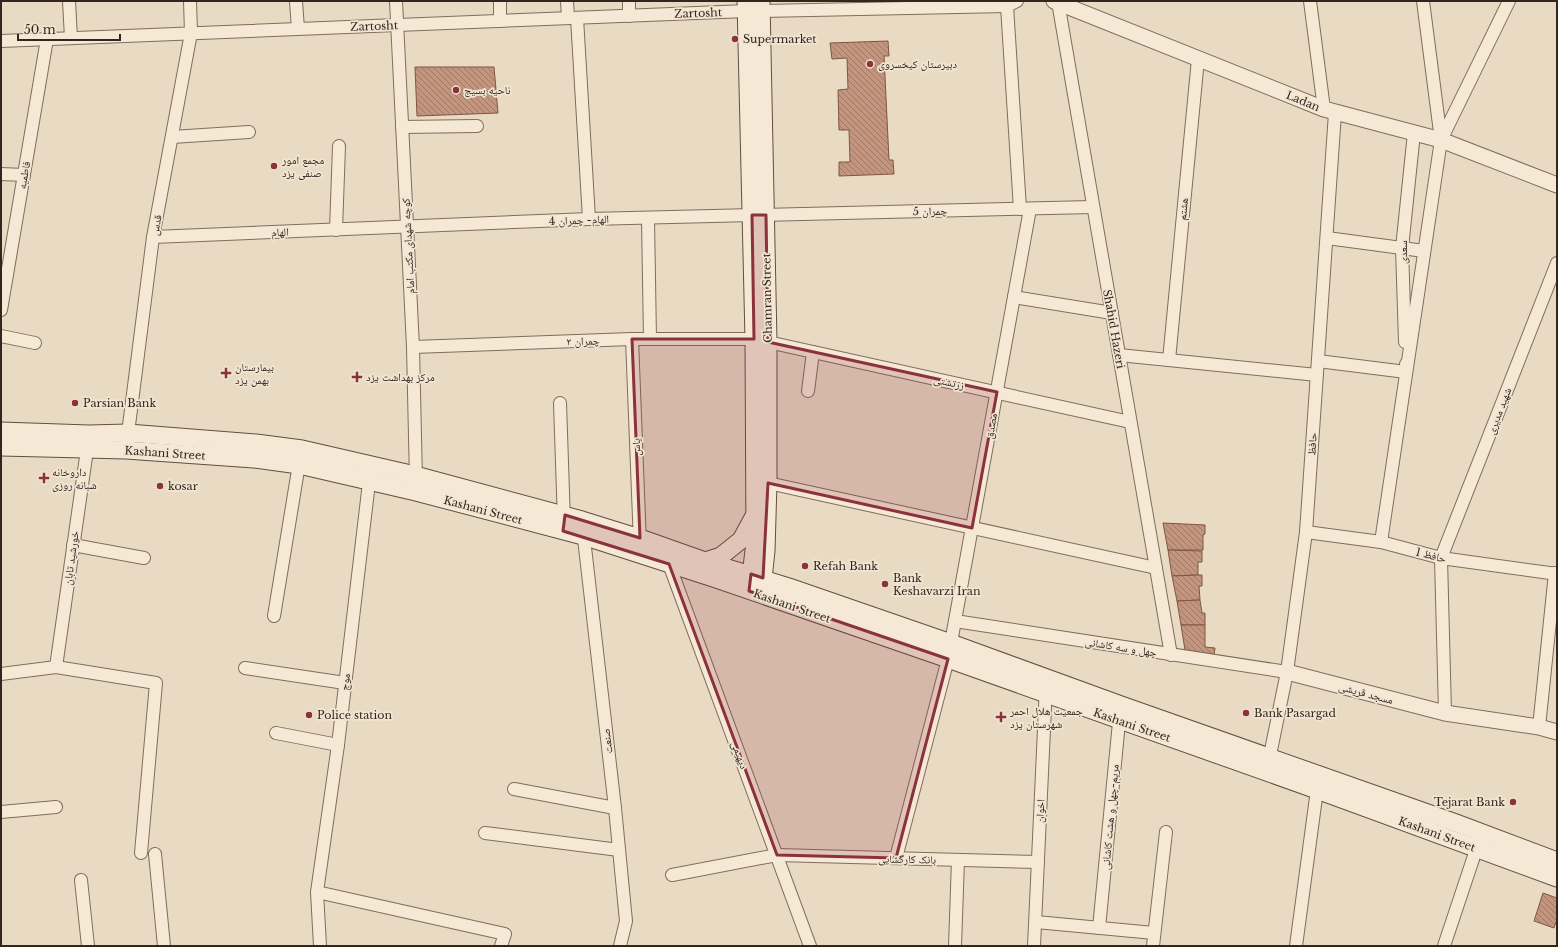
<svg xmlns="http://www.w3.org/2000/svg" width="1558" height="947" font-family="'Libre Baskerville','Noto Naskh Arabic',serif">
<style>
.building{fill:url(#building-back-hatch);stroke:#7e5644}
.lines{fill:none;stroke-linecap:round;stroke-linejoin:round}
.minor-casing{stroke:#826c5c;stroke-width:14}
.tertiary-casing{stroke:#826c5c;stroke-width:17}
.secondary-casing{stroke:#634e3f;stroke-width:19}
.minor{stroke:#f5e9d6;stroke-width:12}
.tertiary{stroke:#f5e9d6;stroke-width:15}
.secondary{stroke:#f5e9d6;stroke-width:17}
.marked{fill:#8b323b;fill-opacity:0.2;stroke:#8b323b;stroke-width:3;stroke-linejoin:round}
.poi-dot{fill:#8b323b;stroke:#f1e5d2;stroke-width:1.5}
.labels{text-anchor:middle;stroke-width:3.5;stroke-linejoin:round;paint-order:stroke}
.street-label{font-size:11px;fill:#33261e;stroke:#f1e5d2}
.poi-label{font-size:11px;fill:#33261e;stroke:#f1e5d2;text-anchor:start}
</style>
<defs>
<pattern id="building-back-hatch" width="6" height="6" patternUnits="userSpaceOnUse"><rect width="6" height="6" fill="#c4947d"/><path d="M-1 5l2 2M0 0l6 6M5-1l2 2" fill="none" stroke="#a07966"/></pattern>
</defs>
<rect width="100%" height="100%" fill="#e9dac3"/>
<g class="building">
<path d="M888,41L889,56H884L889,160H893L894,174L839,176V162H850L849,130H839L838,90L848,89L847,58L832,59L830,43Z"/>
<path d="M415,67H494L498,113L417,116Z"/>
<path d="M1163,523L1205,525V534L1203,535V550H1168Z"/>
<path d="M1168,550L1202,551V562H1198V575L1172,576Z"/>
<path d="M1198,575H1202V586H1199L1200,600L1177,601L1172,576Z"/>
<path d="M1200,600L1202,613H1205V625H1181L1177,601Z"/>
<path d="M1181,625H1205V647L1215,648L1214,655L1185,650Z"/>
<path d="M1543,893L1557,898V919L1554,928L1534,921Z"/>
</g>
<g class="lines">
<g class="minor-casing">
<g id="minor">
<path d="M69,1L71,38"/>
<path d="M296,1L298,29"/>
<path d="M396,1L413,347L416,481"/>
<path d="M500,1V21"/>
<path d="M567,1L568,18"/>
<path d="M629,1V16"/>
<path d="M1310,1L1324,109"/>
<path d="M1058,2L1171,655"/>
<path d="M1007,6L1020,209"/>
<path d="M761,11L1007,6L1017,1"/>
<path d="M577,18L589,219"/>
<path d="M1,41L747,11"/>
<path d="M402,127L477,126"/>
<path d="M172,137L249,132"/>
<path d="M1441,140L1509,1"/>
<path d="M1,174L24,175"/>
<path d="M648,218L650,339"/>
<path d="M336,230L339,146"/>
<path d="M153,237L589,219L1093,207"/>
<path d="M1327,238L1424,251"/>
<path d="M1014,297L1112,313"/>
<path d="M1,310L47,39"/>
<path d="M1,336L35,343"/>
<path d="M632,339L640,544"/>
<path d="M768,342L1130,422"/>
<path d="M1405,342L1402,248L1414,133"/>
<path d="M413,347L632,339H754"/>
<path d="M1119,355L1317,375"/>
<path d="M1169,360L1198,59"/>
<path d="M1318,361L1406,372V364"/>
<path d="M808,391L813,352"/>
<path d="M560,403L564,522"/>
<path d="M127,441L153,237L191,33L190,1"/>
<path d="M768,483L1156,568"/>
<path d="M583,530L615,808L626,921L620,946"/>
<path d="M1306,532L1381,542L1441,558L1557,574"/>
<path d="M1381,542L1441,140L1423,1"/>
<path d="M73,545L144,558"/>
<path d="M669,558V564L810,946"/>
<path d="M274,616L300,458"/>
<path d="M955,621L1287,672"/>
<path d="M56,667L87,450"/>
<path d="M245,668L345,683"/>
<path d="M1,674L56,667L156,683L141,853"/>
<path d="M1445,713L1441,558L1557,263"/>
<path d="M1539,727L1555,573"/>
<path d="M276,733L338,745"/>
<path d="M1268,765L1287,672L1306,532L1335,113"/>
<path d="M514,789L615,808"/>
<path d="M1,812L56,807"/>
<path d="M485,833L619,850"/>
<path d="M155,854L164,946"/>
<path d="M896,858L948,659L1030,209"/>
<path d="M672,875L777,855L1038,862"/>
<path d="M81,880L88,946"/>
<path d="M317,892L505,934L501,946"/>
<path d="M1036,922L1154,933"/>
<path d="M1099,928L1120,712"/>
<path d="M320,946L317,892L338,745L370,474"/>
<path d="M955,946L958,860"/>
<path d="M1034,946L1046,686"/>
<path d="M1153,946L1166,832"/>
<path d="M1296,946L1317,790"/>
<path d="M1444,946L1479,841"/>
</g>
</g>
<g class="tertiary-casing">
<g id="tertiary">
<path d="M1054,1L1324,109L1441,140L1557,185"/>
<path d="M1287,672L1445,713L1539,727L1557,732"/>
</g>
</g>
<g class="secondary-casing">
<g id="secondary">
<path d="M746,1L754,339L755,542L750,584"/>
<path d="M761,1L768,342V483L766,551L762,588"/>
<path d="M1,431L89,434L128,433L256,443L302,449L415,475L582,520L640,538L705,561L789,587L951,643L1121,705L1456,823L1557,861"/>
<path d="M1,447L126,450L254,459L299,465L416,492L583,536L716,579L948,659L1317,790L1557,878"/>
<path d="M705,561L721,556L741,540L754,516"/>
</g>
</g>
<use href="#minor" class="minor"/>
<use href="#tertiary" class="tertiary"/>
<use href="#secondary" class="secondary"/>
</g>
<path class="marked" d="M752,215H766L768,342L997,392L972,528L768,483L763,578L751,574L749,591L948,659L896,858L777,855L669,564L563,531L565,515L640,538L632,339H754Z"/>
<g class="poi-dot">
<circle cx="735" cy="39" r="4"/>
<circle cx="870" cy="64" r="4"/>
<circle cx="456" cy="90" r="4"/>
<circle cx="274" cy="166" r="4"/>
<path d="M224 367h4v4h4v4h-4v4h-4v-4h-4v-4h4z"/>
<path d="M355 371h4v4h4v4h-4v4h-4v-4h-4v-4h4z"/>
<circle cx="75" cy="403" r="4"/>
<path d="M42 472h4v4h4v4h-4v4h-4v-4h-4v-4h4z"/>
<circle cx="160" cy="486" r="4"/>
<circle cx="805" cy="566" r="4"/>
<circle cx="885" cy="584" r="4"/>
<circle cx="1246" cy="713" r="4"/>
<circle cx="309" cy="715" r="4"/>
<path d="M999 711h4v4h4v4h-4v4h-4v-4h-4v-4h4z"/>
<circle cx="1513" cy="802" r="4"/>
</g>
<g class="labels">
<g class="street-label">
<text transform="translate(698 13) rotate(-2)" y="4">Zartosht</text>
<text transform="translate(374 26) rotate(-2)" y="4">Zartosht</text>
<text transform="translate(1303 101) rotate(22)" y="4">Ladan</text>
<text transform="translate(24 175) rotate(-80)" y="4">فاطمیه</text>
<text transform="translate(1183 209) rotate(-84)" y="4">هشتم</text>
<text transform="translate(930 211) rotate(-1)" y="4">چمران 5</text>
<text transform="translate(579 220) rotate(-2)" y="4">الهام- چمران 4</text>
<text transform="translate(156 225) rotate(-80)" y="4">قدس</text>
<text transform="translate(280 232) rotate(-2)" y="4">الهام</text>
<text transform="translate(408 246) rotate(-93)" y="4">کوچه شهدای مکتب امام</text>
<text transform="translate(1403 252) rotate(-89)" y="4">سعدی</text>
<text transform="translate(767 298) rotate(-91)" y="4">Chamran Street</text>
<text transform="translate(1114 329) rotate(80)" y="4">Shahid Hazeri</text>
<text transform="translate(583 341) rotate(-2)" y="4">چمران ۲</text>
<text transform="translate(949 382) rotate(12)" y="4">زرتشتی</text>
<text transform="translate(1499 411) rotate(-69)" y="4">شهید مدیری</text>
<text transform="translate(991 426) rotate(-80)" y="4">مصدق</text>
<text transform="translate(1312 444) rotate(-86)" y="4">حافظ</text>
<text transform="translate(636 447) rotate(-92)" y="4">یاس</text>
<text transform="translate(165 453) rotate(4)" y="4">Kashani Street</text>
<text transform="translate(483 510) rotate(15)" y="4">Kashani Street</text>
<text transform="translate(1431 555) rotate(14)" y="4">حافظ 1</text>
<text transform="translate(71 558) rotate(-82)" y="4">خورشید تابان</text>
<text transform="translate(792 606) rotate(19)" y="4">Kashani Street</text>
<text transform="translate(1121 647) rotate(9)" y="4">چهل و سه کاشانی</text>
<text transform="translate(345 682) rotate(-83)" y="4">موج</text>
<text transform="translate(1366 693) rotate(15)" y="4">مسجد قریشی</text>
<text transform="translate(1132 725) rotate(19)" y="4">Kashani Street</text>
<text transform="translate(607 741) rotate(-97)" y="4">صنعت</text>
<text transform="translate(740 755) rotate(70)" y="4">دیهیمی</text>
<text transform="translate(1040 811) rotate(-87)" y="4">اخوان</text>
<text transform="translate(1110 817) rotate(-85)" y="4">مریم-چهل و هشت کاشانی</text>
<text transform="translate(1437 834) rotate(20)" y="4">Kashani Street</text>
<text transform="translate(907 859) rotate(1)" y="4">بانک کارگشایی</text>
</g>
<g class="poi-label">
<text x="743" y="43">Supermarket</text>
<text x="878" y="68">دبیرستان کیخسروی</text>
<text x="464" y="94">ناحیه بسیج</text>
<text x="282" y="164">مجمع امور<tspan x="282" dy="13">صنفی یزد</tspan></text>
<text x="235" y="371">بیمارستان<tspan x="235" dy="13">بهمن یزد</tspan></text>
<text x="366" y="381">مرکز بهداشت یزد</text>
<text x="83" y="407">Parsian Bank</text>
<text x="52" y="476">داروخانه<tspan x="52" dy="13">شبانه روزی</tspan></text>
<text x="168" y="490">kosar</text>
<text x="813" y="570">Refah Bank</text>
<text x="893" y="582">Bank<tspan x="893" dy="13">Keshavarzi Iran</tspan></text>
<text x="1010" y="715">جمعیت هلال احمر<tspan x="1010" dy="13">شهرستان یزد</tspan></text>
<text x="1254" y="717">Bank Pasargad</text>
<text x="317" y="719">Police station</text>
<text x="1505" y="806" text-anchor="end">Tejarat Bank</text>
</g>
</g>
<rect width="1558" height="947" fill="none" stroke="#33261e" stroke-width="4"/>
<path d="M18 34v6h102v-6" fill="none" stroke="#33261e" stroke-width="2"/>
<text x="24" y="34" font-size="12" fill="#33261e" stroke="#f1e5d2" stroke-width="3" paint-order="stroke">50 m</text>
</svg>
